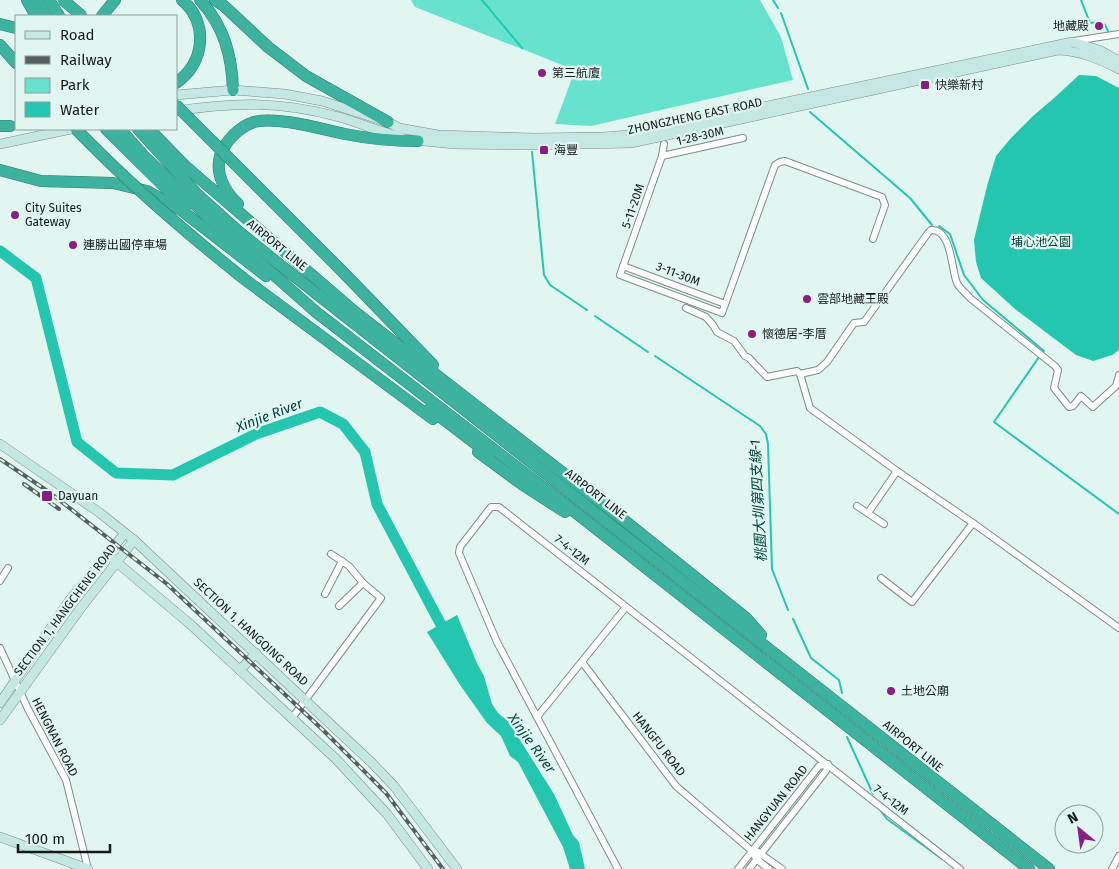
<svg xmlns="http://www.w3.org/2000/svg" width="1119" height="869" font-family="'Fira Sans','Noto Sans TC',sans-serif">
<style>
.green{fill:#67e2cc}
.water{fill:#25c6af}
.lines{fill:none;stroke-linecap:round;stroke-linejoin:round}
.stream{stroke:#25c6af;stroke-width:2}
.river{stroke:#25c6af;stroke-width:11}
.street-casing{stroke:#7b8e89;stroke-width:8}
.secondary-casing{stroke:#7b8e89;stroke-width:10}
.highway-casing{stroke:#2f7d70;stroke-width:12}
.street{stroke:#fff;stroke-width:6}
.secondary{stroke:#c5e8e2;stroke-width:9}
.highway{stroke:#3db29e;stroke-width:11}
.rail-casing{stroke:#55605d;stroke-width:4}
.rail{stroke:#e2f6f1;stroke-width:2;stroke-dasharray:5.5;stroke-linecap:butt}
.highway-bridge-casing{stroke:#2f7d70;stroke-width:12;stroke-linecap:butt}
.highway-bridge{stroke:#3db29e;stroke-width:11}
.poi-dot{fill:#891f85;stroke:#e2f6f1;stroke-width:2}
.labels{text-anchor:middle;stroke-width:4.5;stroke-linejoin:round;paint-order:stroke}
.poi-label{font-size:12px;fill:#141b1a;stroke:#e2f6f1;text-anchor:start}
.street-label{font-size:12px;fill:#141b1a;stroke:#e2f6f1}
.park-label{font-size:12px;fill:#00433a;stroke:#e2f6f1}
.water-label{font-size:14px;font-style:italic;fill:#01453c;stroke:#e2f6f1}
</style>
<rect width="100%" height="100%" fill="#e2f6f1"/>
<path class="green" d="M411,0H760L781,37L793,80L591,126L555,124L575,70L415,7Z"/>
<g class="water">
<path d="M1079,75L1096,76L1119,88V350L1112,355L1093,361L1076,355L1015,309L981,278L976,262L974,240L987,186L996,156L1011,138L1034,115L1053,99Z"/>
<path d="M457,615L477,663L484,676L492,704L498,713L508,721L554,794L573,835L579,842L585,869H570L563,847L518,762L510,756L501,736L487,723L460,685L427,632Z"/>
</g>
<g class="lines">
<g class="stream">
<path d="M482,0L522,48"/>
<path d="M773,0L778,8"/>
<path d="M1081,0L1090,23L1099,22L1105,25L1108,31"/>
<path d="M781,13L808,89"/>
<path d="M810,112L910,198L932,225"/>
<path d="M532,152L544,275L550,285L587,310"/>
<path d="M939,226L950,234L964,275L983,300L1044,351"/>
<path d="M595,316L648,352"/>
<path d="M655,356L760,426L766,434L768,444L772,569L788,610"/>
<path d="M1039,357L994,422L1119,514"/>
<path d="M793,619L811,658L839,680L842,693"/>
<path d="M847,737L873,794"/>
<path d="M880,810L887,819L942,859"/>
</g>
<path class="river" d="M0,251L36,278L77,442L116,473L173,475L256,434L320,412L343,424L365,452L377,504L448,638"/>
<g class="street-casing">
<g id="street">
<path d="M1074,41L1119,34"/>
<path d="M664,144L662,156L620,275L722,313L775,165L780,162L785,161L882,197L885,205L873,239"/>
<path d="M662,156L743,138"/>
<path d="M623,266L725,304"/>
<path d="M686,308L706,317L713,325L717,332L734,341L745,356L749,358L767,377L797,371L800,374L810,408L897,471L973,523L1119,628"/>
<path d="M800,374L818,370L827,362L854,323L864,322L928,233L931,230C952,229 951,269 957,283C960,289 966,293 970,298L1055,366L1058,370L1054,388L1069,407L1073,406L1081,396L1093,407L1095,405L1116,386L1119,375"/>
<path d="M857,506L884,524"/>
<path d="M868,513L897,471"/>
<path d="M881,578L912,602L973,523"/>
<path d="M0,581L8,568"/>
<path d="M325,594L342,561"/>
<path d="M339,606L363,583"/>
<path d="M0,648L28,709L66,780L88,869"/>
<path d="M582,662L676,786L752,851L756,859L769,869"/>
<path d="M537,717L626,607"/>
<path d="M292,718L381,598L363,583L349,566L331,554"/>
<path d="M758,852L782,869"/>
<path d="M618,869L497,642L459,553L460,547L491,507H499L960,869"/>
<path d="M738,869L819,766L828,764L826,771L749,869"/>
<path d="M1112,869L1119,856"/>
</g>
</g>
<g class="secondary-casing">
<g id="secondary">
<path d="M176,95L233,90L285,94L322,101L388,122L399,128L438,135L534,138L603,137L629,135L1072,42L1099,50L1119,61"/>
<path d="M176,111C236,102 280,101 339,117C360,123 380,132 401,137"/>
<path d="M414,140L455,144L535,145L631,143L1058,50C1081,51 1099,59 1119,69"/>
<path d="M0,144L71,129"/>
<path d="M0,444L100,513L134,540L372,763L394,786L457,869"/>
<path d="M108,555L190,624L336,759L387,814L428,869"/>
<path d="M240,670L256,653"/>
<path d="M0,703L69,601L125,533"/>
<path d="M0,720L80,609L134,540"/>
<path d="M0,837L88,869"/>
</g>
</g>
<g class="highway-casing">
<g id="highway">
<path d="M27,0L36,16"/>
<path d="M37,0L46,16"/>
<path d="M49,0L59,16"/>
<path d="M200,0C224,26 232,56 233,90"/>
<path d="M215,0L224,6L268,47L306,76L388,122"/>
<path d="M102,16L115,0"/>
<path d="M0,24L16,28"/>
<path d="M0,45L16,63"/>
<path d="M176,83C205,64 209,22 182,0"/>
<path d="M0,126H10"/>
<path d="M106,129L185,207"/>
<path d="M120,129L143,155L206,215L316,312L566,505L1029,869"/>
<path d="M138,129L199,196L238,231L289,272L1049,869"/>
<path d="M149,129L184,165L355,312L625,521L746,618L761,635"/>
<path d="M0,170L41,181L113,183L147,191L181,210L266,276"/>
<path d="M238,204C225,192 215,174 220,156C225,141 239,127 254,122C278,116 321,129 345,134C370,139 393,141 418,141"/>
<path d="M341,270L433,365"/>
<path d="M243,278L433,419"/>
<path d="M430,409L489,454"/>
<path d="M478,452L523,485L565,512"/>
</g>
</g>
<use href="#street" class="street"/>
<use href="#secondary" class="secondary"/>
<use href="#highway" class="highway"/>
<g class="rail-casing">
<g id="rail">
<path d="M0,459L49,492L167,584L323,730L386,793L443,869"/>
<path d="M24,484L59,509"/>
</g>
</g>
<use href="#rail" class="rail"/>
<g class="highway-bridge-casing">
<g id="highway-bridge">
<path d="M63,0L82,16"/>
<path d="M176,105L341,270"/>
<path d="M76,129C128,183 184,231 243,278"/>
</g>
</g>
<use href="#highway-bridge" class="highway-bridge"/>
</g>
<g class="poi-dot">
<circle cx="1099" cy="26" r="5"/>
<circle cx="542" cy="73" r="5"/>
<rect x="920" y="80" width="10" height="10" rx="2.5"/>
<rect x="539" y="145" width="10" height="10" rx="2.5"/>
<circle cx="15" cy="215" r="5"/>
<circle cx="73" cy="245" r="5"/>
<circle cx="807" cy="299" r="5"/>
<circle cx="752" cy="334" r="5"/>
<rect x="41" y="490" width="12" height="12" rx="2.5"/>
<circle cx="891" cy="691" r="5"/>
</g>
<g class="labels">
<g class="poi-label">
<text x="1089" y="30" text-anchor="end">地藏殿</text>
<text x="552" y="77">第三航廈</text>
<text x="935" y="89">快樂新村</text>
<text x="554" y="154">海豐</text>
<text x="25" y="212">City Suites<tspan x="25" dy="14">Gateway</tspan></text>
<text x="83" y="249">連勝出國停車場</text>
<text x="817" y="303">雲部地藏王殿</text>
<text x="762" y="338">懷德居-李厝</text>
<text x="58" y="500">Dayuan</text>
<text x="901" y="695">土地公廟</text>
</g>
<g class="street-label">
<text transform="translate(695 116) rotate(-12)" y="4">ZHONGZHENG EAST ROAD</text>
<text transform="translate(700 136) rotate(-13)" y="4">1-28-30M</text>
<text transform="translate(633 206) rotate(-71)" y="4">5-11-20M</text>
<text transform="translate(277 245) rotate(39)" y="4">AIRPORT LINE</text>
<text transform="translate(678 274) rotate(21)" y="4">3-11-30M</text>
<text transform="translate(596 494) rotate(38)" y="4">AIRPORT LINE</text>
<text transform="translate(572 550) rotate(38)" y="4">7-4-12M</text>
<text transform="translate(65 610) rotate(-53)" y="4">SECTION 1, HANGCHENG ROAD</text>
<text transform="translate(251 632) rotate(43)" y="4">SECTION 1, HANGQING ROAD</text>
<text transform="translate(55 737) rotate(63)" y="4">HENGNAN ROAD</text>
<text transform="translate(659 744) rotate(52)" y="4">HANGFU ROAD</text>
<text transform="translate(913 746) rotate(39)" y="4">AIRPORT LINE</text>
<text transform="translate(891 800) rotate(38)" y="4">7-4-12M</text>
<text transform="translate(776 803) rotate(-51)" y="4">HANGYUAN ROAD</text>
</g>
<g class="park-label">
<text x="1041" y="246">埔心池公園</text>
</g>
<g class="water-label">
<text transform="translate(269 415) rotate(-21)" y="5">Xinjie River</text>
<text transform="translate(758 501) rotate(-93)" y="5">桃園大圳第四支線-1</text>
<text transform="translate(532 743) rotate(54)" y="5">Xinjie River</text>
</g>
</g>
<rect x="15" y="15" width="162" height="115" fill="#e2f6f1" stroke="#909e9b"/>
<rect x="25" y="31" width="25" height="8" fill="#c5e8e2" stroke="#909e9b"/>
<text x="60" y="40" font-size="15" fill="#141b1a">Road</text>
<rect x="25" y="56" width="25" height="8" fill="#55605d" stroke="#909e9b"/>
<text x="60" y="65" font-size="15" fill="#141b1a">Railway</text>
<rect x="25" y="78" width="25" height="15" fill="#67e2cc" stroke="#909e9b"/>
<text x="60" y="90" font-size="15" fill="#141b1a">Park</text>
<rect x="25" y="102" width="25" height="15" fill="#25c6af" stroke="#909e9b"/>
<text x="60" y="115" font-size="15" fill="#141b1a">Water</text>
<g transform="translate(1079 829) rotate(331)"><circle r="24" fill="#e2f6f1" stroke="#909e9b"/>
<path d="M0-4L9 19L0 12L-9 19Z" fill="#891f85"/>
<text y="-8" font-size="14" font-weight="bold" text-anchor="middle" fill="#141b1a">N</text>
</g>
<path d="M18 844v8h92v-8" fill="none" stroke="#141b1a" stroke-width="2.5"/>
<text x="25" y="844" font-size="15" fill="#141b1a" stroke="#e2f6f1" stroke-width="4" paint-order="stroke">100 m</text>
</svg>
